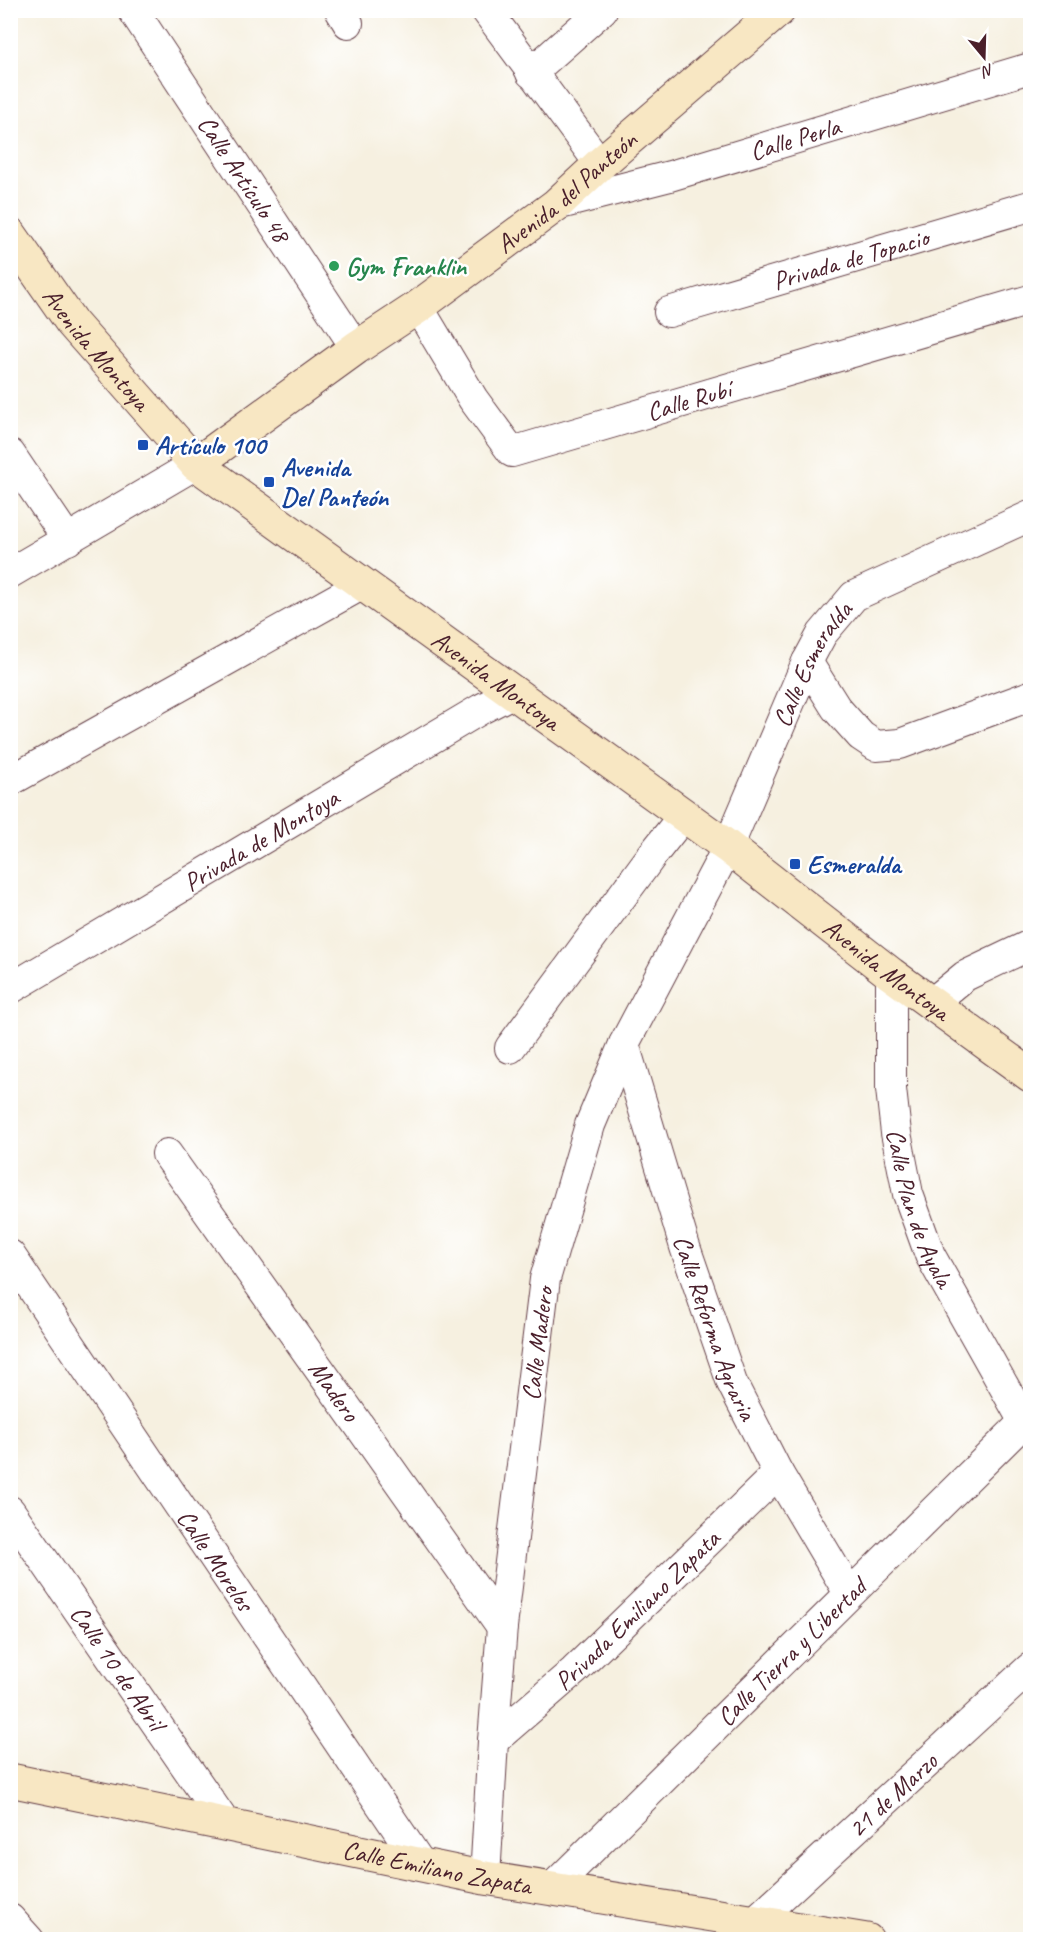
<svg xmlns="http://www.w3.org/2000/svg" width="1041" height="1950" font-family="Caveat,sans-serif">
<style>
.lines{fill:none;stroke-linecap:round;stroke-linejoin:round}
.street-casing{stroke:#643e46;stroke-width:32}
.secondary-casing{stroke:#643e46;stroke-width:35}
.street{stroke:#fff;stroke-width:30}
.secondary{stroke:#f8e7c3;stroke-width:33}
.leisure-dot{fill:#2e9e5b;stroke:#fff;stroke-width:2}
.transit-dot{fill:#1a4fb4;stroke:#fff;stroke-width:2}
.labels{text-anchor:middle;stroke-width:5;stroke-linejoin:round;paint-order:stroke}
.street-label{font-size:26px;fill:#4a1f2b;stroke:#fff}
.leisure-label{font-size:26px;font-weight:bold;fill:#27864d;stroke:#fff;text-anchor:start}
.transit-label{font-size:26px;font-weight:bold;fill:#164399;stroke:#fff;text-anchor:start}
</style>
<rect width="100%" height="100%" fill="#fff"/>
<filter id="ink" filterUnits="userSpaceOnUse"><feTurbulence type="fractalNoise" baseFrequency=".0167" numOctaves="2"/><feDisplacementMap in="SourceGraphic" scale="12" xChannelSelector="R" yChannelSelector="G"/><feConvolveMatrix kernelMatrix="1 2 1 2 8 2 1 2 1" color-interpolation-filters="sRGB"/></filter>
<filter id="wash" filterUnits="userSpaceOnUse"><feTurbulence type="fractalNoise" baseFrequency=".008" numOctaves="4" result="noise"/><feDisplacementMap in="SourceGraphic" scale="24" xChannelSelector="R" yChannelSelector="G"/><feGaussianBlur stdDeviation="1.35" result="paint"/><feColorMatrix in="noise" values="0 0 0 0 0 0 0 0 0 0 0 0 0 0 0 0 0 1.4 0 .05"/><feComposite in="paint" operator="in"/></filter>
<g filter="url(#wash)">
<rect width="100%" height="100%" fill="#f6f0e0"/>
</g>
<g filter="url(#ink)">
<g class="lines">
<g class="street-casing">
<g id="street">
<path id="s1" d="M133,10L356,348"/>
<path d="M340,10L348,23"/>
<path d="M486,10L600,164"/>
<path d="M531,73L602,10"/>
<path id="s2" d="M556,205L670,176L1030,68"/>
<path id="s3" d="M418,307L473,399L512,452L1030,300"/>
<path id="s4" d="M669,312L1030,206"/>
<path d="M10,454L68,540"/>
<path d="M10,573L196,464"/>
<path d="M807,662L836,708L861,736L876,746L900,744L1030,696"/>
<path d="M10,781L363,584"/>
<path id="s5" d="M891,974V1089L896,1133L908,1194L930,1255L1024,1422"/>
<path id="s6" d="M10,989L481,709L512,693"/>
<path d="M932,1003L965,976L1030,945"/>
<path id="s7" d="M624,1044L685,1247L732,1383L778,1473L849,1593"/>
<path d="M510,1048L653,854L684,815"/>
<path id="s8" d="M167,1154L502,1627"/>
<path id="s9" d="M10,1255L421,1864"/>
<path id="s10" d="M10,1511L225,1823"/>
<path id="s11" d="M493,1741L574,1671L778,1473"/>
<path id="s12" d="M485,1878L493,1741L502,1627L545,1279L590,1125L624,1044L728,847L807,662L822,634L854,596L1030,516"/>
<path id="s13" d="M552,1888L1030,1416"/>
<path d="M10,1919L29,1940"/>
<path id="s14" d="M754,1922L1030,1668"/>
</g>
</g>
<g class="secondary-casing">
<g id="secondary">
<path id="s15" d="M10,234L72,323L196,464L728,847L891,974L1030,1075"/>
<path id="s16" d="M196,464L356,348L418,307L556,205L600,164L779,10"/>
<path id="s17" d="M10,1780L485,1878L867,1940"/>
</g>
</g>
<use href="#street" class="street"/>
<use href="#secondary" class="secondary"/>
</g>
</g>
<circle class="leisure-dot" cx="334" cy="266" r="6"/>
<g class="transit-dot">
<rect x="137" y="439" width="12" height="12" rx="3"/>
<rect x="263" y="476" width="12" height="12" rx="3"/>
<rect x="789" y="858" width="12" height="12" rx="3"/>
</g>
<g class="labels">
<g class="street-label">
<text dy="9" stroke="none"><textPath href="#s2" startOffset="248">Calle Perla</textPath></text>
<text dy="9" stroke="none"><textPath href="#s1" startOffset="202">Calle Artículo 48</textPath></text>
<text dy="9" stroke="none"><textPath href="#s16" startOffset="460">Avenida del Panteón</textPath></text>
<text dy="9" stroke="none"><textPath href="#s4" startOffset="189">Privada de Topacio</textPath></text>
<text dy="9" stroke="none"><textPath href="#s15" startOffset="144">Avenida Montoya</textPath></text>
<text dy="9" stroke="none"><textPath href="#s3" startOffset="357">Calle Rubí</textPath></text>
<text dy="9" stroke="none"><textPath href="#s12" startOffset="1275">Calle Esmeralda</textPath></text>
<text dy="9" stroke="none"><textPath href="#s15" startOffset="666">Avenida Montoya</textPath></text>
<text dy="9" stroke="none"><textPath href="#s6" startOffset="292">Privada de Montoya</textPath></text>
<text dy="9" stroke="none"><textPath href="#s15" startOffset="1152">Avenida Montoya</textPath></text>
<text dy="9" stroke="none"><textPath href="#s5" startOffset="238">Calle Plan de Ayala</textPath></text>
<text dy="9" stroke="none"><textPath href="#s7" startOffset="298">Calle Reforma Agraria</textPath></text>
<text dy="9" stroke="none"><textPath href="#s12" startOffset="537">Calle Madero</textPath></text>
<text dy="9" stroke="none"><textPath href="#s8" startOffset="290">Madero</textPath></text>
<text dy="9" stroke="none"><textPath href="#s9" startOffset="368">Calle Morelos</textPath></text>
<text dy="9" stroke="none"><textPath href="#s11" startOffset="195">Privada Emiliano Zapata</textPath></text>
<text dy="9" stroke="none"><textPath href="#s13" startOffset="336">Calle Tierra y Libertad</textPath></text>
<text dy="9" stroke="none"><textPath href="#s10" startOffset="190">Calle 10 de Abril</textPath></text>
<text dy="9" stroke="none"><textPath href="#s14" startOffset="188">21 de Marzo</textPath></text>
<text dy="9" stroke="none"><textPath href="#s17" startOffset="436">Calle Emiliano Zapata</textPath></text>
</g>
<g class="leisure-label">
<text x="346" y="275">Gym Franklin</text>
</g>
<g class="transit-label">
<text x="155" y="454">Artículo 100</text>
<text x="281" y="476">Avenida<tspan x="281" dy="30">Del Panteón</tspan></text>
<text x="807" y="873">Esmeralda</text>
</g>
</g>
<rect width="1041" height="1950" fill="none" stroke="#fff" stroke-width="36"/>
<g transform="translate(984 57) rotate(161)" stroke="#ffffff" stroke-width="4.5" paint-order="stroke">
<path d="M0-4.5L10 22L0 15L-10 22Z" fill="#4a1f2b"/>
<text y="-9" font-size="16" font-weight="bold" text-anchor="middle" fill="#4a1f2b">N</text>
</g>
</svg>
